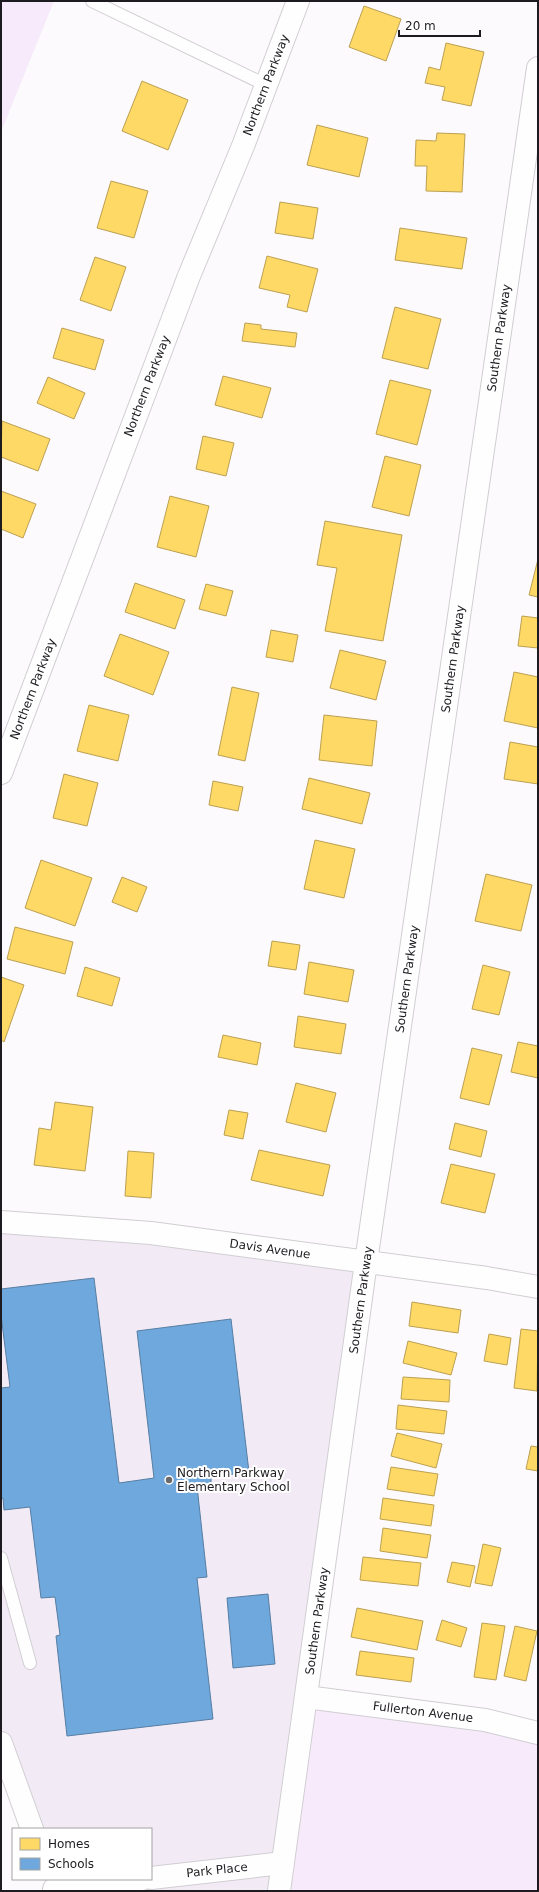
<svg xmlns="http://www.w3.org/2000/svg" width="539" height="1892" font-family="'DejaVu Sans',sans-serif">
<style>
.built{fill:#f2ebf5}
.green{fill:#f6eafb}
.homes{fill:#ffd966;stroke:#bca051}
.schools{fill:#6fa8dc;stroke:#577ea4}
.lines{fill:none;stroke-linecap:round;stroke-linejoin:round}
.service-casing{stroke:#d1ced2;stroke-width:14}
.minor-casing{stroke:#d1ced2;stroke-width:24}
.service{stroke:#fffeff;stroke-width:12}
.minor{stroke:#fffeff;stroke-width:22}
.poi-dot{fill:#6c696d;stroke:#fff;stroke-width:1.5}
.labels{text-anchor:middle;stroke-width:4;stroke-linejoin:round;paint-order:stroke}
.street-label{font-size:12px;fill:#1e1b20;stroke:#fff}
.poi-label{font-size:12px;fill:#1e1b20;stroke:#fff;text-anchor:start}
</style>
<rect width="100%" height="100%" fill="#fcfafd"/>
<path class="built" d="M1,1222L366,1262L279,1891H55L151,1879V1829H32L1,1743Z"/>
<g class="green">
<path d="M1,1H54L1,132Z"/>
<path d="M306,1697L538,1733V1891H279Z"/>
</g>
<g class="homes">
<path d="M364,6L401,19L386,61L349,47Z"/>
<path d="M446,43L484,52L471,106L442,100L445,87L425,83L429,67L440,70Z"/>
<path d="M142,81L188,100L168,150L122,131Z"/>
<path d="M317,125L368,138L359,177L307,165Z"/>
<path d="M437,133L465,134L462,192L426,191L427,166H415L416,140L436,141Z"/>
<path d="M111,181L148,191L134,238L97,228Z"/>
<path d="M280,202L318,208L313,239L275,233Z"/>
<path d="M400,228L467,238L462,269L395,260Z"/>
<path d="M267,256L318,269L307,312L287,307L290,295L259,288Z"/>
<path d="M95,257L126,267L111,311L80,300Z"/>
<path d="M395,307L441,319L428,369L382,358Z"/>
<path d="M245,323L261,325V329L297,333L295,347L242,341Z"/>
<path d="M62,328L104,340L95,370L53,358Z"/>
<path d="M223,376L271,388L262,418L215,405Z"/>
<path d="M48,377L85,393L74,419L37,403Z"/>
<path d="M390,380L431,390L417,445L376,434Z"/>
<path d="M2,421L50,439L38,471L1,457Z"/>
<path d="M203,436L234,443L226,476L196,469Z"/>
<path d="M385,456L421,465L409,516L372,507Z"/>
<path d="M1,491L36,504L23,538L1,529Z"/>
<path d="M170,496L209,506L196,557L157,547Z"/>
<path d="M325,521L402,535L383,641L325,631L337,568L317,565Z"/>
<path d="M538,559V597L529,595Z"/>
<path d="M135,583L185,600L175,629L125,612Z"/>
<path d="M206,584L233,591L226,616L199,609Z"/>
<path d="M522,616L538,618V648L518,646Z"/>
<path d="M271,630L298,635L293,662L266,657Z"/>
<path d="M120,634L169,652L153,695L104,676Z"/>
<path d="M340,650L386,661L376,700L330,688Z"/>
<path d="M514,672L538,677V728L504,721Z"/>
<path d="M232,687L259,693L245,761L218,755Z"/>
<path d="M89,705L129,715L118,761L77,751Z"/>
<path d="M324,715L377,721L372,766L319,760Z"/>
<path d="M510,742L538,747V784L504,779Z"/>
<path d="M64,774L98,783L87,826L53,818Z"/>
<path d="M309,778L370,793L362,824L302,809Z"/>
<path d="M213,781L243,787L238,811L209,805Z"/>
<path d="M315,840L355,849L344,898L304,889Z"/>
<path d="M41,860L92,878L75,926L25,908Z"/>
<path d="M486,874L532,885L521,931L475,921Z"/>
<path d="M122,877L147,887L137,912L112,902Z"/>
<path d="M15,927L73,942L65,974L7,959Z"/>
<path d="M272,941L300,945L296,970L268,966Z"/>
<path d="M309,962L354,970L348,1002L304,994Z"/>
<path d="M483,965L510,972L499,1015L472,1009Z"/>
<path d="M85,967L120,978L112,1006L77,996Z"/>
<path d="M1,977L24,985L4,1042L1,1040Z"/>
<path d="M298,1016L346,1024L341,1054L294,1047Z"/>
<path d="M223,1035L261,1043L257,1065L218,1057Z"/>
<path d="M518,1042L538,1046V1078L511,1072Z"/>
<path d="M472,1048L502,1055L489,1105L460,1098Z"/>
<path d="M296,1083L336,1093L326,1132L286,1122Z"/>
<path d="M55,1102L93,1107L85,1171L34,1165L39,1128L51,1130Z"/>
<path d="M229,1110L248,1113L243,1139L224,1135Z"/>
<path d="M455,1123L487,1131L481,1157L449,1149Z"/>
<path d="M259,1150L330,1165L323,1196L251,1180Z"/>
<path d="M128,1151L154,1153L151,1198L125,1196Z"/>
<path d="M451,1164L495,1174L485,1213L441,1203Z"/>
<path d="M412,1302L461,1310L458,1333L409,1326Z"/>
<path d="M521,1329L538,1331L537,1391L514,1388Z"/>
<path d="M489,1334L511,1338L507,1365L484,1361Z"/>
<path d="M408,1341L457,1353L451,1375L403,1363Z"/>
<path d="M403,1377L450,1380L449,1402L401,1399Z"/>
<path d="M398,1405L447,1411L444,1434L396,1429Z"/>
<path d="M397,1433L442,1444L436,1468L391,1456Z"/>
<path d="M531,1446L538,1447V1471L526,1469Z"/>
<path d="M391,1467L438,1474L434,1496L387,1489Z"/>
<path d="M383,1498L434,1505L431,1526L380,1519Z"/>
<path d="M383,1528L431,1535L427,1558L380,1551Z"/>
<path d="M483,1544L501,1548L492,1586L475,1583Z"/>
<path d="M363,1557L421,1563L418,1586L360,1580Z"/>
<path d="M452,1562L475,1566L470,1587L447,1582Z"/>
<path d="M357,1608L423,1621L417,1650L351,1637Z"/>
<path d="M442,1620L467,1628L461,1647L436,1640Z"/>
<path d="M482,1623L505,1626L496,1680L474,1677Z"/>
<path d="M515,1626L537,1631L526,1681L504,1676Z"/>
<path d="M360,1651L414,1658L411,1682L356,1675Z"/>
</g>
<g class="schools">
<path d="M94,1278L119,1483L154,1478L137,1331L231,1319L249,1472L211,1477V1484L197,1486L207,1577L197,1578L213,1719L67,1736L56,1636L60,1635L55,1597L41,1598L30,1507L4,1510L3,1498L1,1499V1386V1388L10,1387L1,1315V1289Z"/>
<path d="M268,1594L275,1664L233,1668L227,1598Z"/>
</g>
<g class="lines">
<g class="service-casing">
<g id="service">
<path d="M92,1L266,85"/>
<path d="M1,1558L30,1663"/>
</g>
</g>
<g class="minor-casing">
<g id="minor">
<path d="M1,773L189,276L243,146L298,1"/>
<path d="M1,1222L151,1233L487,1278L538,1287"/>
<path d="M306,1697L485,1720L538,1733"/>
<path d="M1,1743L32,1829"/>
<path d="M151,1878L283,1863"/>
<path d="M54,1889L142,1879"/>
<path d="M279,1891L366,1262L538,68"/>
</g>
</g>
<use href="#service" class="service"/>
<use href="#minor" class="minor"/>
</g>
<circle class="poi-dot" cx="169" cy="1480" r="4"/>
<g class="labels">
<g class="street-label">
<text transform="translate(266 85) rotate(-69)" y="4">Northern Parkway</text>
<text transform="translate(499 338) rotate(-82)" y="4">Southern Parkway</text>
<text transform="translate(147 386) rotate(-69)" y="4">Northern Parkway</text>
<text transform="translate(453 659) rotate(-82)" y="4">Southern Parkway</text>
<text transform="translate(33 689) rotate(-69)" y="4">Northern Parkway</text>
<text transform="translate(407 979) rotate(-82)" y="4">Southern Parkway</text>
<text transform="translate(270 1249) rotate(8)" y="4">Davis Avenue</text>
<text transform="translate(361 1300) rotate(-82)" y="4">Southern Parkway</text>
<text transform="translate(317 1621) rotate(-82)" y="4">Southern Parkway</text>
<text transform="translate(423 1712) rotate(7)" y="4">Fullerton Avenue</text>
<text transform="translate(217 1870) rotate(-6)" y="4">Park Place</text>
</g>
<g class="poi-label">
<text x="177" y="1477">Northern Parkway<tspan x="177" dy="14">Elementary School</tspan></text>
</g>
</g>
<rect width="539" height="1892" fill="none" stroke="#1e1b20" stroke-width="4"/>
<rect x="12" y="1828" width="140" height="52" fill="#ffffff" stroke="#a5a4a6"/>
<rect x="20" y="1838" width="20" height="12" fill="#ffd966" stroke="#a5a4a6"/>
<text x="48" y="1848" font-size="12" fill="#1e1b20">Homes</text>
<rect x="20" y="1858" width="20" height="12" fill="#6fa8dc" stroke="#a5a4a6"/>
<text x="48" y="1868" font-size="12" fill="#1e1b20">Schools</text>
<path d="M399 30v6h81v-6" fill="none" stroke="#1e1b20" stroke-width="2"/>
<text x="405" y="30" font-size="12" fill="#1e1b20" stroke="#ffffff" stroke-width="3" paint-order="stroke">20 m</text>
</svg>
